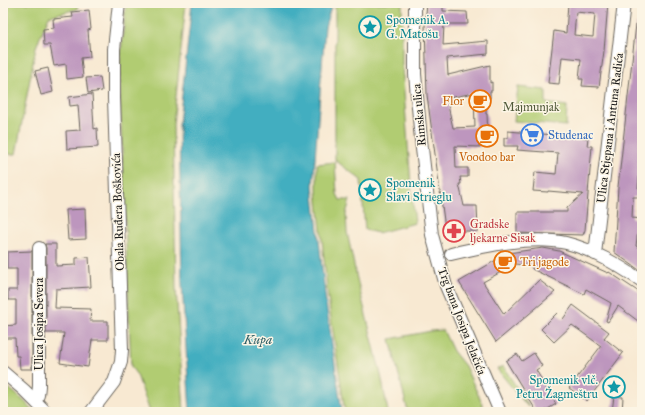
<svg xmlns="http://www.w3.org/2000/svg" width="645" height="415" font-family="'IM FELL Great Primer',serif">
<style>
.green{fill:#b1cc72;stroke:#667447}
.water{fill:#42aec0;stroke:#2f656e}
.building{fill:#bd96be;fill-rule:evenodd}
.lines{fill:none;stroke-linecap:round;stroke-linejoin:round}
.minor-casing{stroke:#69645c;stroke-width:14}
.minor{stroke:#fff;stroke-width:12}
.labels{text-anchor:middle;stroke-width:3;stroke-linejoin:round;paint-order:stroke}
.culture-label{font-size:12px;fill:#0d838f;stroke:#fcf5e5;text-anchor:start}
.food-label{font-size:12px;fill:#c56008;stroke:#fcf5e5;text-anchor:end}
.park-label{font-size:12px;fill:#505a3a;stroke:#fcf5e5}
.street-label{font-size:12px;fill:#1c1c1c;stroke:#fcf5e5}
.shop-label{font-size:12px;fill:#366cbe;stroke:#fcf5e5;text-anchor:start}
.health-label{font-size:12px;fill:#be3a42;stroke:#fcf5e5;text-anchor:start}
.water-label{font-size:13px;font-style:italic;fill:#2d5e66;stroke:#fcf5e5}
</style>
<rect width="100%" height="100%" fill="#fcf5e5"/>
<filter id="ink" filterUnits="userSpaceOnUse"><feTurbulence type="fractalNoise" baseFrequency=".025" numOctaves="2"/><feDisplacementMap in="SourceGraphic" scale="8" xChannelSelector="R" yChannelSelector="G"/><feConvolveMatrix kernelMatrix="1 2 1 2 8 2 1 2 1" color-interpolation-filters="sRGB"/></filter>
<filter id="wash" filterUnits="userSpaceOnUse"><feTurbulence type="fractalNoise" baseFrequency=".012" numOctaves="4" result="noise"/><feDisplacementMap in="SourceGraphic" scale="16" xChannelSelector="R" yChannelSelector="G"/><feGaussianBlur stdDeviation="0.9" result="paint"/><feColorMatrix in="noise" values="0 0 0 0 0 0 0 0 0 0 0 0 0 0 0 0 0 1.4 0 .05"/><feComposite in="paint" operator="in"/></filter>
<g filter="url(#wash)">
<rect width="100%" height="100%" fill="#f8e9d2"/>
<g class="green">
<path d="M3,3H77L78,9L49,16L36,47L16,154H3Z"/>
<path d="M126,3H186L173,124L176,288L184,412H150L137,375L131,367L119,73Z"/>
<path d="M335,3H402V65L411,185L415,223L378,233L365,230L361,180L335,160Z"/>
<path d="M518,87L546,90V103L567,106L566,126L514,121Z"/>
<path d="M335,162L337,194L340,200H350L346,214L347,232L357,279L381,375L388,412H345L328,298L317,192V164Z"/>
<path d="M443,330L453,351L465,366L486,412H408L390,339L431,331Z"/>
<path d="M503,366L529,407H528L497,369Z"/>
<path d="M3,383L25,402L34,412H3Z"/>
</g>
<path class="water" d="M192,3H332L325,27L313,186L326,303L342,412H190L182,284L179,123Z"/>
<g id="blocks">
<g class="building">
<path d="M427,3H443V11L467,12L468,24H444L443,45L488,41V54L447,58L448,75L490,65V83L492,82V91H490V98L486,99V114H487L488,138H479L480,147L455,146L456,168H468V177H460L461,184H459L464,206H477L478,231H449L445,228L427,95L425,24ZM474,93L475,127L453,128L449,110L448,98Z"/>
<path d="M568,3H608L604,51L599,87L582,86L583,79H579L581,59L562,57L559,84L548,83L554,31L566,33ZM576,12L595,14L593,37L574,35Z"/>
<path d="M89,10L91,29L88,30L90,57L81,58L83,77L67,79L66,64L54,66L50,45H44L43,29L54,28L53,19L73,17L72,12Z"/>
<path d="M636,24H642V144L638,188L642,189V197H633L632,218L642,219V231L638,230L636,246L642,249V272L614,252L618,187Z"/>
<path d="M48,68L53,92L41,95L35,71Z"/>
<path d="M100,77L102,91L88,93L86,78Z"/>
<path d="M92,94L94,129L97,128L98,147L67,149L66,131L80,130L78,105L70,106L69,97Z"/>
<path d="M508,131L588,138L587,146H592L585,230L583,235L517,233V212H567V208L583,194L548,191V192L533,191L535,172L556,174L558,153L517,150L518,146H504V138H508Z"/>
<path d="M85,209L86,239L68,240L66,210Z"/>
<path d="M45,244H56V266L76,265V258L89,257L91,287L56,289L55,308L91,309L90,321H108V340H92L88,367L60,363L64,333H46V248Z"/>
<path d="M543,248L559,251L608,273L609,272L642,294V324L618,306L608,322L606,321L611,303L586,289L584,294L532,269V266L515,264L483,282L504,314L539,280L555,292L496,342L459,282L508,253Z"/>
<path d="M32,251V369H20L19,356H16L15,338H3V326L16,325V300H8V290H17V269H7V252Z"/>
<path d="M573,305L609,332L604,338L623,353L587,401L569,388L601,346L572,325L554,342L541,329L557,313L563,319Z"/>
<path d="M534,353L542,366L536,370L556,404L543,412H537L506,361L517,354L522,361Z"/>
<path d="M614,396L623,397L622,412H612Z"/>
</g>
</g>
</g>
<g filter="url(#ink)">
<use href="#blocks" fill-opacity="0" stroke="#69645c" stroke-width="1"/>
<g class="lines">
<g class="minor-casing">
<g id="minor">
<path d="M415,3V74L421,140L432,235L446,286L500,412"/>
<path d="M451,254C484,246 532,235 566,243C594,250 618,265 642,281"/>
<path d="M595,254L624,3"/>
<path d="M3,372L24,390L46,412"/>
<path d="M36,400L38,395L39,386V248"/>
<path d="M91,412L114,382L121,362L122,350L114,98V49L119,3"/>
</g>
</g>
<use href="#minor" class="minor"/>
</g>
</g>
<defs>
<g id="sight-ring" transform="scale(1.15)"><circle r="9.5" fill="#fcf5e5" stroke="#0f9aa8" stroke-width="1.5"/><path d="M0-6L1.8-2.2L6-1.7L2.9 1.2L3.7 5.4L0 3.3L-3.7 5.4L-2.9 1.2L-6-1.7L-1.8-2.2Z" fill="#0f9aa8"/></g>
<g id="cafe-ring" transform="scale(1.15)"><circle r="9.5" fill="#fcf5e5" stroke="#e8710a" stroke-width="1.5"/><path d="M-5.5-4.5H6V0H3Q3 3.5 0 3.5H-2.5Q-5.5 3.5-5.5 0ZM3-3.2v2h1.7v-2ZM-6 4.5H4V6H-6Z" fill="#e8710a"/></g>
<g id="supermarket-ring" transform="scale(1.15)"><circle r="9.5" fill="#fcf5e5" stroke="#3f7fe0" stroke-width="1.5"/><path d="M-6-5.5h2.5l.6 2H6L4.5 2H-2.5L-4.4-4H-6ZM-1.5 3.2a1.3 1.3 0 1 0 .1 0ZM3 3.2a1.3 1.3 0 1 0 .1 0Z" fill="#3f7fe0"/></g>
<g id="pharmacy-ring" transform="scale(1.15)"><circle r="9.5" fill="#fcf5e5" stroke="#e0444e" stroke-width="1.5"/><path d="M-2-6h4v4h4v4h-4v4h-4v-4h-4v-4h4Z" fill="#e0444e"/></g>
</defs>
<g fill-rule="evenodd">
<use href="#sight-ring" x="370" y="27"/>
<use href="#cafe-ring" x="480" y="101"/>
<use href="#supermarket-ring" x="532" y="135"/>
<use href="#cafe-ring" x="487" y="136"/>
<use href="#sight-ring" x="370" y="190"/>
<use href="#pharmacy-ring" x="454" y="231"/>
<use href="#cafe-ring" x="505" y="262"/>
<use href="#sight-ring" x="614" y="387"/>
</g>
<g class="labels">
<g class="culture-label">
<text x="386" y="24">Spomenik A.<tspan x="386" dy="14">G. Matošu</tspan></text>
<text x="386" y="187">Spomenik<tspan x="386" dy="14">Slavi Strieglu</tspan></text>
<text x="598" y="384" text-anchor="end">Spomenik vlč.<tspan x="598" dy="14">Petru Žagmeštru</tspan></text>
</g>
<g class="food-label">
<text x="464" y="105">Flor</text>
<text x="487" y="161" text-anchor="middle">Voodoo bar</text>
<text x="520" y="266" text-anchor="start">Tri jagode</text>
</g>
<g class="park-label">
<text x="531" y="111">Majmunjak</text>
</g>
<g class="street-label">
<text transform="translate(419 115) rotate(-95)" y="4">Rimska ulica</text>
<text transform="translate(610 128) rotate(-83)" y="4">Ulica Stjepana i Antuna Radića</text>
<text transform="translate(118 212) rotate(-92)" y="4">Obala Ruđera Boškovića</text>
<text transform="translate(462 321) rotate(69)" y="4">Trg bana Josipa Jelačića</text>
<text transform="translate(39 324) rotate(-90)" y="4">Ulica Josipa Severa</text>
</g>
<g class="shop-label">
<text x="548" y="139">Studenac</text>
</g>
<g class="health-label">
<text x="470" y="228">Gradske<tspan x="470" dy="14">ljekarne Sisak</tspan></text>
</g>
<g class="water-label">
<text x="258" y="344">Kupa</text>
</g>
</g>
<rect width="645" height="415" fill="none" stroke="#fcf5e5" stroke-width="16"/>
</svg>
